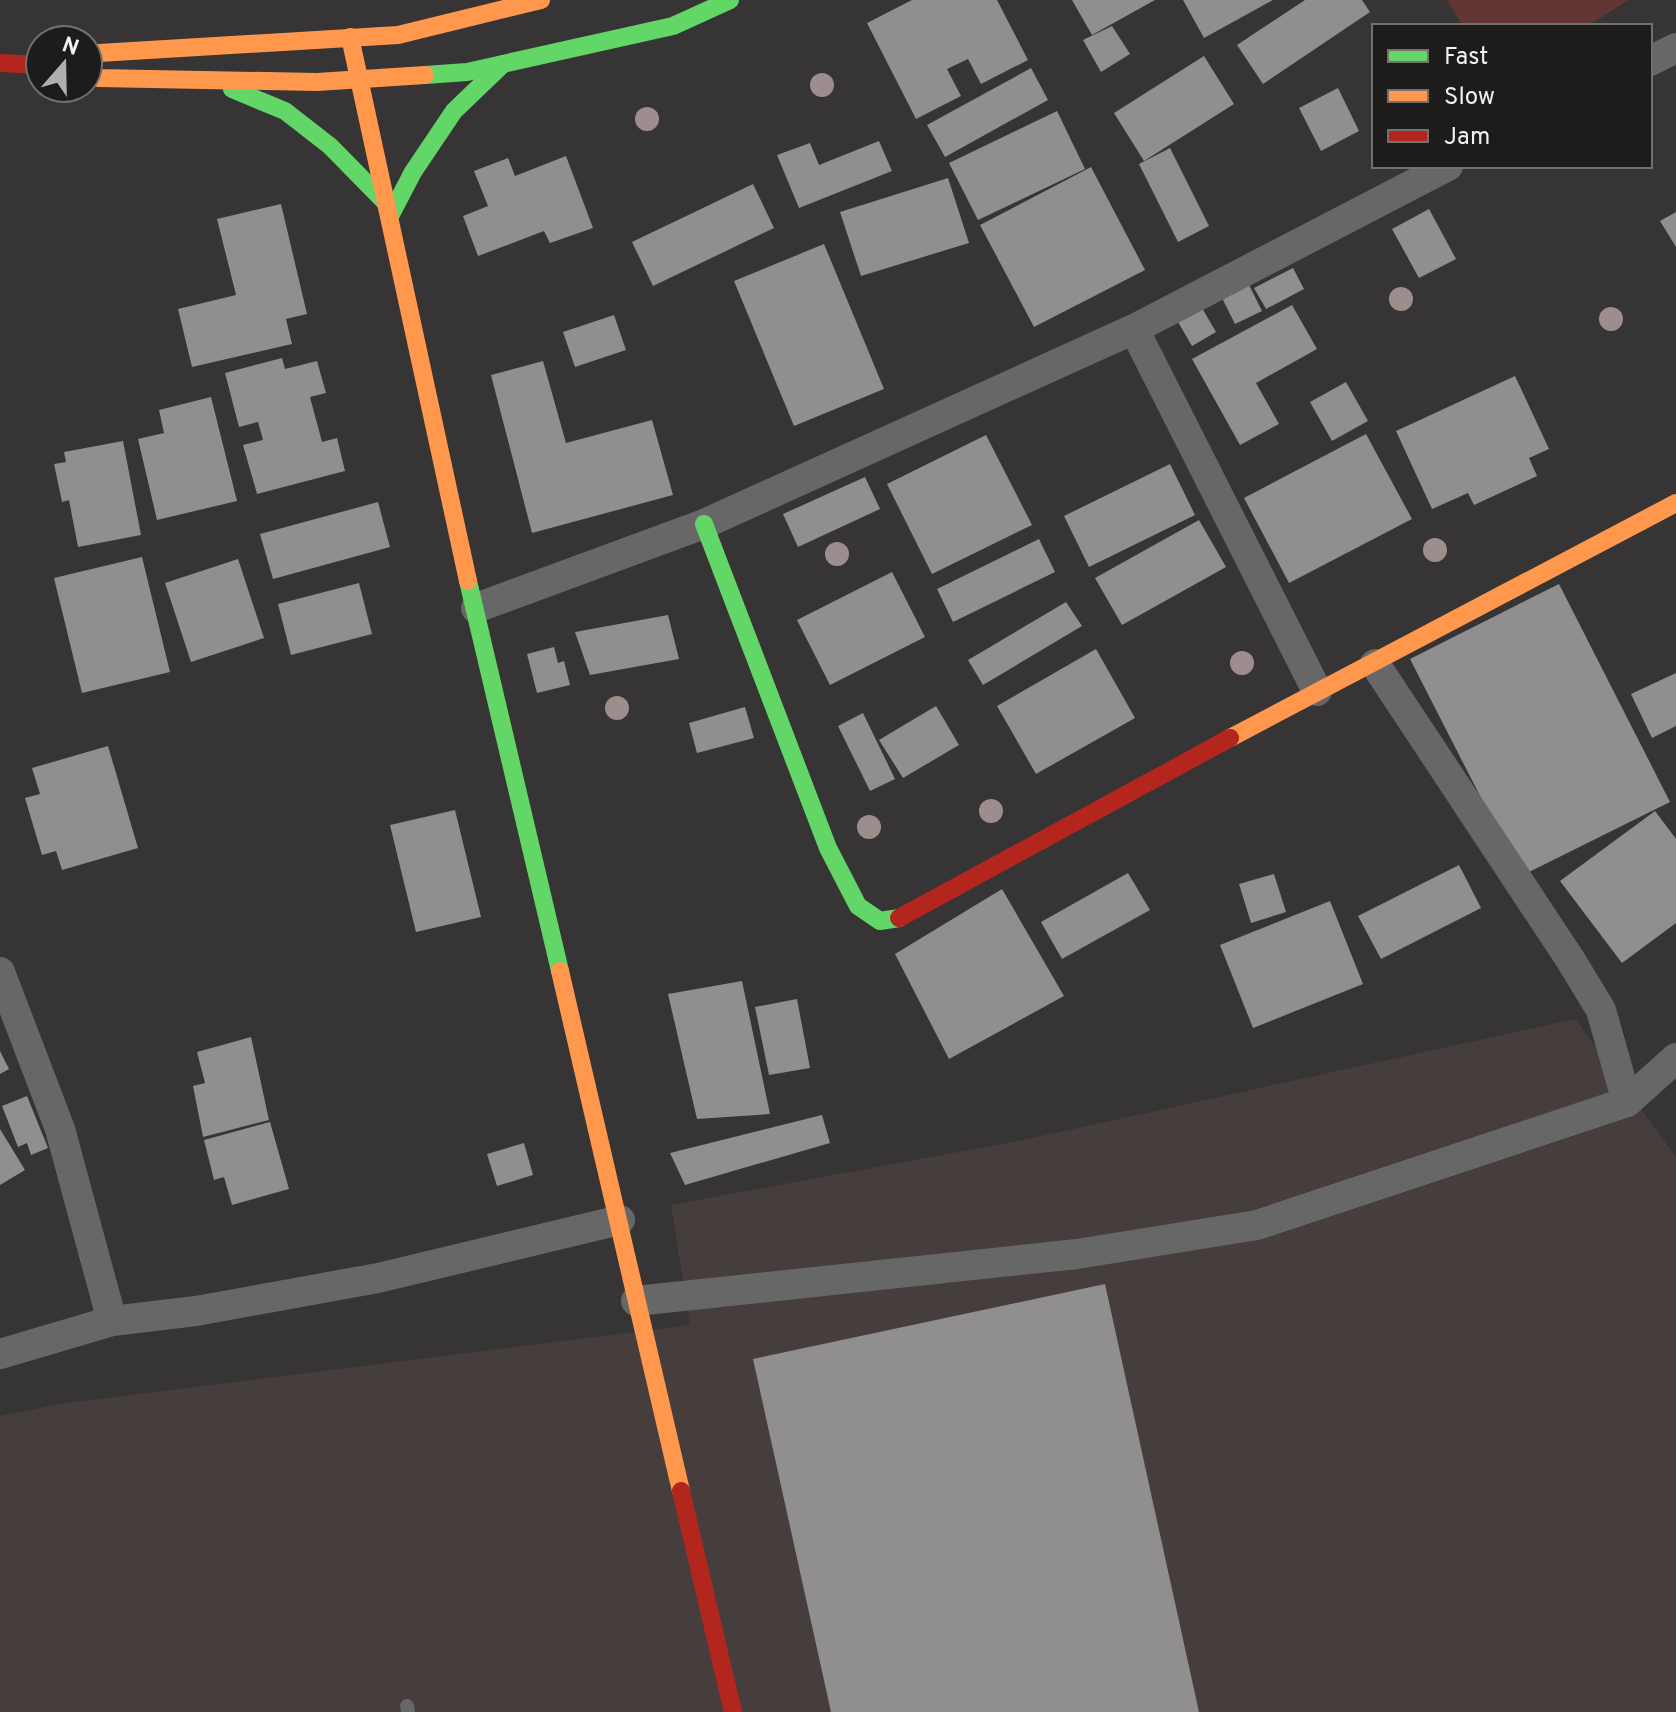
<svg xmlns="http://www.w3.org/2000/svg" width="1676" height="1712" font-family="Overpass,sans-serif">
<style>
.built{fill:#463e3d}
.green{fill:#623634}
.building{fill:#908e8e}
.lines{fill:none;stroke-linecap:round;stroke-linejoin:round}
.lane{stroke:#676767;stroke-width:14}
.street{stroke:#676767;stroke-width:30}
.fast{stroke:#63d668;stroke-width:18}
.slow{stroke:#ff974d;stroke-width:18}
.jam{stroke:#b3261e;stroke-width:18}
.tree{fill:#9d8e8d}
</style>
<rect width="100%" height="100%" fill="#363434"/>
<path class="built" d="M1575,1019L1676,1157V1712H0V1416L60,1404L690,1325L671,1205L1023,1140Z"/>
<path class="green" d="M1447,0H1629L1587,26H1463Z"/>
<g class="building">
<path d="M912,0H997L1028,60L981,84L968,59L947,69L961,96L916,119L867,23Z"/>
<path d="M1072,0H1155L1092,35Z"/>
<path d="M1183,0H1273L1204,38Z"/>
<path d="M1305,0H1362L1370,12L1263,84L1237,45Z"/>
<path d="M1112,26L1130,54L1101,72L1083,40Z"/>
<path d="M1204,56L1234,104L1144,161L1114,113Z"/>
<path d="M1031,68L1048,100L945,157L927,125Z"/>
<path d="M1338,88L1359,131L1321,151L1299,108Z"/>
<path d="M1057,111L1085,169L978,220L949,163Z"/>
<path d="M879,141L892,171L799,208L777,155L810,143L819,165Z"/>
<path d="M1170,148L1209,226L1178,242L1139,164Z"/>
<path d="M566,156L593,228L550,243L544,231L478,256L463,216L488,206L474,171L508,158L515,176Z"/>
<path d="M1091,167L1145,270L1034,327L980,225Z"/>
<path d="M948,178L969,243L861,276L840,212Z"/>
<path d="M753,184L774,228L653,286L632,242Z"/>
<path d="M281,204L307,314L286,319L292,344L192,367L178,309L236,295L217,219Z"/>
<path d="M1429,209L1456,259L1419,278L1392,229Z"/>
<path d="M1676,212V247L1660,221Z"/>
<path d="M824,244L884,389L794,426L734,281Z"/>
<path d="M1293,268L1304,289L1266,309L1254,288Z"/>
<path d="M1247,281L1262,311L1235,324L1220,294Z"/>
<path d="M1292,305L1317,349L1256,383L1279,424L1240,445L1192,359Z"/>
<path d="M1202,308L1216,332L1192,346L1178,322Z"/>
<path d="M614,315L626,350L575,367L563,332Z"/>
<path d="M282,358L285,369L317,361L326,393L310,397L322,442L337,438L345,471L257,494L243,445L263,440L258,422L239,427L225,373Z"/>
<path d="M543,361L566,443L652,420L673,495L532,533L491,375Z"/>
<path d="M1515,376L1549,449L1529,458L1537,476L1474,505L1468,493L1432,509L1396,431Z"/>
<path d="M1346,382L1368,421L1332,441L1310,402Z"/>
<path d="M211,397L237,501L157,520L138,439L164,433L159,410Z"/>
<path d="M1366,434L1412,519L1289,583L1244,498Z"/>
<path d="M986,435L1032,525L932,574L887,484Z"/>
<path d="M123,441L141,535L78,547L69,500L62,502L54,464L66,462L64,452Z"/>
<path d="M1170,464L1195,515L1089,567L1064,516Z"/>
<path d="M865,477L880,509L798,547L783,514Z"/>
<path d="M378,502L390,547L273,579L260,534Z"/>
<path d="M1199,520L1226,567L1122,625L1095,578Z"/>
<path d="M1039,539L1055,572L953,622L937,589Z"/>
<path d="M142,557L170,672L82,693L54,578Z"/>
<path d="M238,559L264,638L191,662L165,583Z"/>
<path d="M892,572L925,637L830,685L797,620Z"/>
<path d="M359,583L372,634L291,655L278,604Z"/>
<path d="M1559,584L1670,802L1521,876L1410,659Z"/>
<path d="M1066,602L1082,626L983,685L968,660Z"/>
<path d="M668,615L679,659L590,675L575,632Z"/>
<path d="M554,647L558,663L564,661L570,685L537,693L527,654Z"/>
<path d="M1096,649L1135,718L1036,774L997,706Z"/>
<path d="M1676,673V726L1652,738L1631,694Z"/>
<path d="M936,706L959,745L903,778L879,740Z"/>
<path d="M745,707L754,738L697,753L689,723Z"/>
<path d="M863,713L895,779L870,791L838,726Z"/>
<path d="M108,746L138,848L62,870L56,851L42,855L25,798L40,794L32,768Z"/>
<path d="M455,810L481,917L416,932L390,825Z"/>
<path d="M1655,811L1676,839V923L1622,963L1560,881Z"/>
<path d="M1459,865L1481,908L1381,959L1358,916Z"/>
<path d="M1128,873L1150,910L1062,959L1041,922Z"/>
<path d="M1274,874L1286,912L1251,923L1239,884Z"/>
<path d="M1002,889L1064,996L949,1059L895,954Z"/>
<path d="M1330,901L1363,984L1253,1028L1220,945Z"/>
<path d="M742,981L770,1114L697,1119L668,994Z"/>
<path d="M797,999L810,1068L769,1075L755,1007Z"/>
<path d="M251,1037L269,1120L203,1137L193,1086L205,1083L197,1052Z"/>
<path d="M0,1051L9,1069L0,1074Z"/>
<path d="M27,1096L48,1148L31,1155L27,1143L18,1147L2,1106Z"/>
<path d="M822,1115L830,1143L685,1185L670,1153Z"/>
<path d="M270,1122L289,1189L232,1205L224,1177L214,1180L204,1140Z"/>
<path d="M0,1129L25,1170L0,1185Z"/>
<path d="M524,1143L533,1175L497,1186L487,1154Z"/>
<path d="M1105,1284L1199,1712H831L753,1359Z"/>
</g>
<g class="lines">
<path class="lane" d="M407,1706L408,1712"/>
<g class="street">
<path d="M1650,61L1676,48"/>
<path d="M1134,329L1448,166"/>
<path d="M476,608L704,524L1134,329L1317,691"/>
<path d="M1375,664L1570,959L1601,1010L1627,1102L1676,1058"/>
<path d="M0,972L60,1129L112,1321"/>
<path d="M636,1301L1077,1254L1257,1225L1627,1102"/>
<path d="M0,1354L112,1321L196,1311L378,1278L620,1220"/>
</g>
<g class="fast">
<path d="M425,75L467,72L673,26L730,0"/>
<path d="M232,89L285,111L330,146L387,204"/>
<path d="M390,216L413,172L454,111L503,64"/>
<path d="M704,524L828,848L858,906L880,921L899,918"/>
<path d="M468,581L560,971"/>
</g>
<g class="slow">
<path d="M350,37L468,581"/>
<path d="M99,53L398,35L541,0"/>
<path d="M88,74L98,78L317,82L425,75"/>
<path d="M1230,738L1676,503"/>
<path d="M560,971L681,1491"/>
</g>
<g class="jam">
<path d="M0,63L40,65"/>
<path d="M899,918L1230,738"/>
<path d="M681,1491L733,1712"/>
</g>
</g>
<g class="tree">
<circle cx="822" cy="85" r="12"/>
<circle cx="647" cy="119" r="12"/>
<circle cx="1401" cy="299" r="12"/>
<circle cx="1611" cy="319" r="12"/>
<circle cx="1435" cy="550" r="12"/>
<circle cx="837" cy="554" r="12"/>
<circle cx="1242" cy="663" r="12"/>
<circle cx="617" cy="708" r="12"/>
<circle cx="991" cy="811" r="12"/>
<circle cx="869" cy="827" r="12"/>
</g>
<rect x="1372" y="24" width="280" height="144" fill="#1d1c1b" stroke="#727170" stroke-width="2"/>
<rect x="1388" y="50" width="40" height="12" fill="#63d668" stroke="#727170" stroke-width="2"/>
<text x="1444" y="64" font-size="24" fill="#f2f0f0">Fast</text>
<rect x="1388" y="90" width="40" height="12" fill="#ff974d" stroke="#727170" stroke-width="2"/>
<text x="1444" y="104" font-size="24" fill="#f2f0f0">Slow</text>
<rect x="1388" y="130" width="40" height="12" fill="#b3261e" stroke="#727170" stroke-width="2"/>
<text x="1444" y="144" font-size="24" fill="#f2f0f0">Jam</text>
<g transform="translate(64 64) rotate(20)"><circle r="38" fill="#1d1c1b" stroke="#727170" stroke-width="2"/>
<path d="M0-6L14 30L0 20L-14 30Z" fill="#b0aeae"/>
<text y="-12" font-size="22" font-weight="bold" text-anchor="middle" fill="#f2f0f0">N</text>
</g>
</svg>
